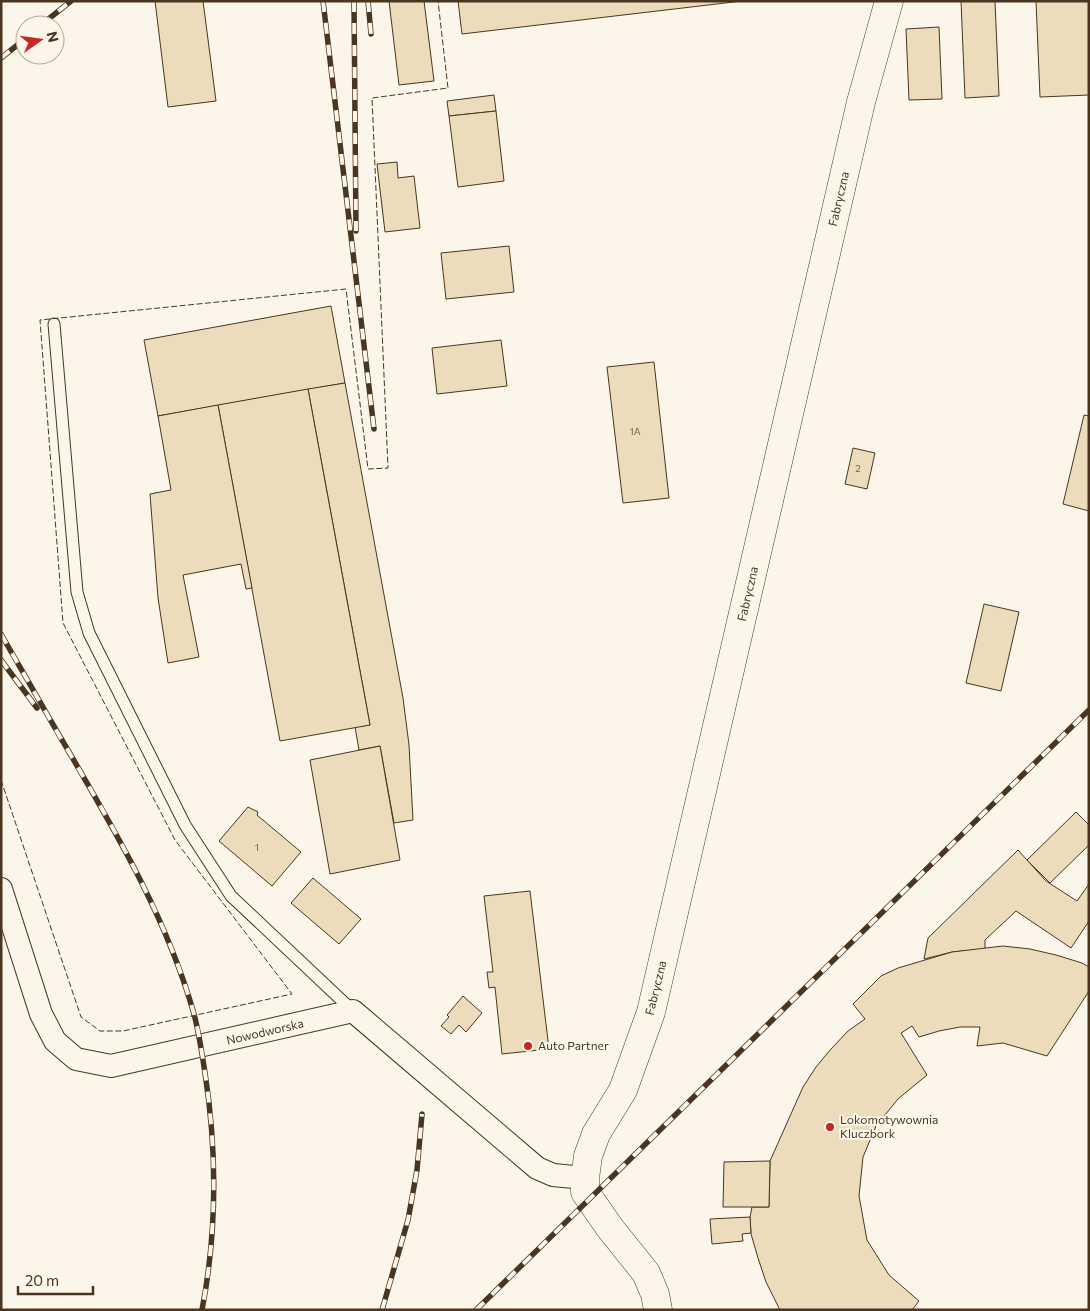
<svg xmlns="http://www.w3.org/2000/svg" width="1090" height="1311" font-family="Commissioner,sans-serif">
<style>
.building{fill:#ecdcbc;stroke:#4a3520}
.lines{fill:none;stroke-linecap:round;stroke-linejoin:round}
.lane-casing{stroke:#4a3520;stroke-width:13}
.street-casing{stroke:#4a3520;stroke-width:24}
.secondary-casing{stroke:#4a3520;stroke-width:29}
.lane{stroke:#fbf6e9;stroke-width:11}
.street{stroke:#fbf6e9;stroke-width:22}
.secondary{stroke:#fbf6e9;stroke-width:28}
.rail-casing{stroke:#4a3520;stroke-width:5.5}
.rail{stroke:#fbf6e9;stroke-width:4;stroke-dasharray:11;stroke-linecap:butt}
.fence{stroke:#4a3520;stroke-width:1;stroke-dasharray:6 2.5;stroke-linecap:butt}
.poi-dot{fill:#c62828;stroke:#fbf6e9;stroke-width:2}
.labels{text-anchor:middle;stroke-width:4;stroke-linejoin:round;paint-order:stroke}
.number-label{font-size:10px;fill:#725f47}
.street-label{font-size:12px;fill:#4a3520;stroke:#fbf6e9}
.poi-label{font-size:12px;fill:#4a3520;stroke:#fbf6e9;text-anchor:start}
</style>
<rect width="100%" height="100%" fill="#fbf6e9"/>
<g class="building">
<path d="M155,1H203L216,101L168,107Z"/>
<path d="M389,1H424L434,81L399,85Z"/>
<path d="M458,1H742L462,34Z"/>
<path d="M961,1H995L999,96L965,98Z"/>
<path d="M1036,1H1089V95L1040,97Z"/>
<path d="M939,27L942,99L909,100L906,29Z"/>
<path d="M494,95L496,111L449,116L447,101Z"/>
<path d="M496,111L504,181L458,187L449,116Z"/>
<path d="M397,162L398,178L414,176L420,228L385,232L377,164Z"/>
<path d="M509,246L514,292L446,299L441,253Z"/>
<path d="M331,306L345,383L158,416L144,340Z"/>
<path d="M501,340L507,386L437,394L432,348Z"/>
<path d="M654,362L669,498L623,503L607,367Z"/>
<path d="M345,383L403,698L409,745L413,820L394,823L380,746L359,750L355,727L370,725L308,389Z"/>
<path d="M308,389L370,725L280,741L218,405Z"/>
<path d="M218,405L252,588L246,589L241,564L183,575L199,657L168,663L158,598L150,494L171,490L158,416Z"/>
<path d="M1084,415L1089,416V511L1063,504Z"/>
<path d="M853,448L875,453L867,489L845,484Z"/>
<path d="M984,604L1019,612L1001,691L966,683Z"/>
<path d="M380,746L400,860L330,874L310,760Z"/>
<path d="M248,807L258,812L257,815L301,852L272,886L219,841Z"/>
<path d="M1076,812L1089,825V845L1050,883L1027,860Z"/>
<path d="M1018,850L1046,881L1077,901L1089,884V921L1071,948L1016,911L985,940V949L952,952L924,959L928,938Z"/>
<path d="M313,878L361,919L339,944L291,903Z"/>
<path d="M530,891L549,1049L502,1054L495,987L489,988L487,972H493L484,896Z"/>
<path d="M1003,946L1030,949L1056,955L1082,963L1089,967V991L1047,1056L1003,1043L977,1046L980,1027H960L939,1031L919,1037L912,1026L901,1033L927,1075L898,1099L876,1126L863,1157L859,1196L867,1240L889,1275L919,1301L912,1310H780L766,1282L758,1258L751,1234L750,1217L752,1207H769L770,1161L803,1087L816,1067L831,1049L848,1031L865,1019L853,1004L881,976L898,968L952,952Z"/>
<path d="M463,996L482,1013L466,1032L459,1025L451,1034L441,1026L449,1017L447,1015Z"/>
<path d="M770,1161L769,1207H723L724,1162Z"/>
<path d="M750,1217L751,1233L742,1234L743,1241L712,1244L710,1219Z"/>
</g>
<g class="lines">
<g class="lane-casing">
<path id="lane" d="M54,324L77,592L89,633L185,825L231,896L353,1011"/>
</g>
<g class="street-casing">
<path id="street" d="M1,889L41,1014L55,1041L76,1059L111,1066L353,1011L537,1168L553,1175L585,1178"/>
</g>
<g class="secondary-casing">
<path id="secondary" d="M658,1310L655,1294L646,1273L610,1228L585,1192V1178L588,1156L596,1134L623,1090L651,1012L861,102L889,1"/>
</g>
<use href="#lane" class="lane"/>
<use href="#street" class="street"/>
<use href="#secondary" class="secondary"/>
<g class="rail-casing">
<g id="rail">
<path d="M323,1L374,429"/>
<path d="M354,1L356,231"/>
<path d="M368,1L371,34"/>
<path d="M41,25L71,1"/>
<path d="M1,58L25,39"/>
<path d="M1,634C24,674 46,713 69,752C118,836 167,919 194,1014C199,1033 202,1053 205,1073C217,1151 217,1232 202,1310"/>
<path d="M1,660L37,708"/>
<path d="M382,1310L408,1220L417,1170L422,1114"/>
<path d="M476,1310L1089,710"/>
</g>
</g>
<use href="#rail" class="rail"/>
<path class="fence" d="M1,780L81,1017L100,1031H123L292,994L175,840L63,623L40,320L346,289L368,469L388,468L372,98L448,88L438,1"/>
</g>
<g class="poi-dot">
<circle cx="528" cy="1046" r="5"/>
<circle cx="830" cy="1127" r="5"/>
</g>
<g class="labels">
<g class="number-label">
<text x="635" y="435">1A</text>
<text x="858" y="472">2</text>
<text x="257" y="851">1</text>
</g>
<g class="street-label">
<text transform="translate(839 199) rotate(-77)" y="4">Fabryczna</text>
<text transform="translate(748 594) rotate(-77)" y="4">Fabryczna</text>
<text transform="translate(656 988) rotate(-76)" y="4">Fabryczna</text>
<text transform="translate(265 1032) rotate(-13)" y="4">Nowodworska</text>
</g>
<g class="poi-label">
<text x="538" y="1050">Auto Partner</text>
<text x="840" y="1124">Lokomotywownia<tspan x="840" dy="14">Kluczbork</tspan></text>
</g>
</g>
<rect width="1090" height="1311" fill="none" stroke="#4a3520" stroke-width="5"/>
<g transform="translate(40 40) rotate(76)"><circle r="24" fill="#fbf6e9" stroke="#b4a999"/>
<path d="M0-4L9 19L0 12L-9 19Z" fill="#c62828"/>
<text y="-8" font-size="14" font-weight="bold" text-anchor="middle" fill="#4a3520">N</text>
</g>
<path d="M18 1286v8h75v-8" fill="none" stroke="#4a3520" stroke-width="2.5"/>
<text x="25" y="1286" font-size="15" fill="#4a3520" stroke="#fbf6e9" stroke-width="4" paint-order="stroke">20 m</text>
</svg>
